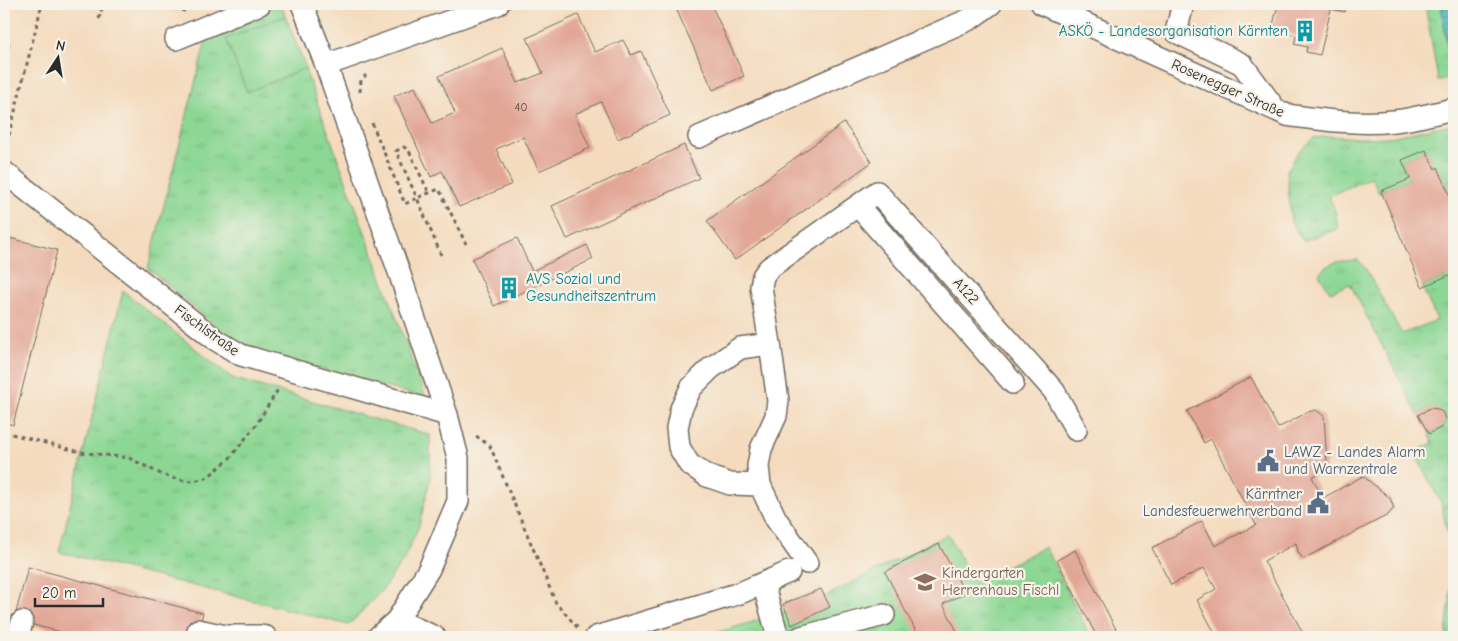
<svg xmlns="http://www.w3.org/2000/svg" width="1458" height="641" font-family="'Comic Neue',sans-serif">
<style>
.grass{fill:url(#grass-tufts);stroke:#5c8160}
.garden{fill:#8cd794;stroke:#5c8160}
.water{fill:url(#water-rules);stroke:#376f74}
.building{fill:#e2a695}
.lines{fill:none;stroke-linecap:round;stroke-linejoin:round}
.minor-casing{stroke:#71695e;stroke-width:24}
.path{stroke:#71695e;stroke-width:3;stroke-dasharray:4 4;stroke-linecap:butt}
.minor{stroke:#fff;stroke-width:21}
.labels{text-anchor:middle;stroke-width:4.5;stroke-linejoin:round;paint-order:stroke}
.number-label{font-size:12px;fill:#594a46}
.culture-label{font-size:15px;fill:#0d838f;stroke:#f7f3e8;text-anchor:end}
.street-label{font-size:15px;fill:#2b2b2b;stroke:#f7f3e8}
.service-label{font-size:15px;fill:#4e5e75;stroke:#f7f3e8;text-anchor:start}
.education-label{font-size:15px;fill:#785e54;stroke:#f7f3e8;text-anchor:start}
</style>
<defs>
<pattern id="grass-tufts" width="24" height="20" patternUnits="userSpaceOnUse" patternTransform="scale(1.25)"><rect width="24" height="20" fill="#8cd794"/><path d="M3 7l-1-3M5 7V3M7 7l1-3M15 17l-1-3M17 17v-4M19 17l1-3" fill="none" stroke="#79b980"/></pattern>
<pattern id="water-rules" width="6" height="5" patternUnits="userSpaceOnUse" patternTransform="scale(1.25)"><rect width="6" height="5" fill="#43b3bc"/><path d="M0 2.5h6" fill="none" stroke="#389299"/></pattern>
</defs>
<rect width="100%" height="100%" fill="#f7f3e8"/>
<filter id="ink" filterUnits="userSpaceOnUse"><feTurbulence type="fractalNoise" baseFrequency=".02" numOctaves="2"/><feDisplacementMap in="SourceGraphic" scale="10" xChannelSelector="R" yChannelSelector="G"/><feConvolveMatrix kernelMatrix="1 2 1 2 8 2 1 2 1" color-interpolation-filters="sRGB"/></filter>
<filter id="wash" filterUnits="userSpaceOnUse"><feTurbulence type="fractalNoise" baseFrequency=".0096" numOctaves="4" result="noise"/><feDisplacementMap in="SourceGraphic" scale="20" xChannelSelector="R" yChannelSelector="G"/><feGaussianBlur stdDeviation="1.12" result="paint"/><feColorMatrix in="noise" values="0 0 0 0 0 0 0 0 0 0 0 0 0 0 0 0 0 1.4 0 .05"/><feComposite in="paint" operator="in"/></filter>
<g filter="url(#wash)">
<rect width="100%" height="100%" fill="#f4dbbe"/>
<g class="grass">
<path d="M280,4H281L426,398L242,348L148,268L207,36Z"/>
<path d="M1425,4H1441L1452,79L1438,80Z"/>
<path d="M1452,124L1454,129V206L1438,168L1435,169L1426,150L1402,160L1410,179L1381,191L1379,194L1372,177L1329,196L1336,213L1338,229L1303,241L1291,222L1287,171L1298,152L1313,138L1330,136L1360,138L1390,137Z"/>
<path d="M1358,260L1365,268L1402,334L1437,320L1422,287L1454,273V550L1451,548L1441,503L1414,452L1433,443L1429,434L1442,427L1430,408L1418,415L1350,284L1330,292L1319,274C1329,260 1343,261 1358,260Z"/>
<path d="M123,291L232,378L430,435V480L419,526L404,559L383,589L349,625L59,552Z"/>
<path d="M948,534L974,583L1045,547L1091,637H701L804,607Z"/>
<path d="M1451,585H1454V637H1446Z"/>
</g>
<path class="garden" d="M285,16L306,68L247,92L226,39Z"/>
<path class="water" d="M1441,4H1454V82L1452,79Z"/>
<g id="blocks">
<g class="building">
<path d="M674,4H711L744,76L713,90Z"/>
<path d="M1278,4H1347L1345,12L1331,9L1320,55L1306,52L1307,47L1294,44L1296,36L1273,25Z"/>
<path d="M578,15L595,52L623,40L631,55L641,51L670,115L618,139L601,102L575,114L590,148L539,171L523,137L496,149L512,184L459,207L442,171L431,177L394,96L415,87L432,123L455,113L439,76L502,48L518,83L543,73L527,38Z"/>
<path d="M4,43L10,44L4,66Z"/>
<path d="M844,123L872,162L735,260L707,221Z"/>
<path d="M684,145L699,178L567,239L552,206Z"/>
<path d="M1426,150L1435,169L1438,167L1454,206V273L1422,287L1381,191L1410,179L1402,160Z"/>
<path d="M10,238L57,250L13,425L4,422V262Z"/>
<path d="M517,238L532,271L587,245L593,259L494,306L472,259Z"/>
<path d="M1251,377L1278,428L1308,412L1316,410L1324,416L1327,464L1322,471L1312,477L1323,498L1363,476L1390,498L1394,508L1388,515L1303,559L1298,552L1296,543L1264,561L1305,637H1217L1197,600L1216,589L1204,568L1171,585L1152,548L1202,521L1215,546L1256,525L1211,439L1204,443L1187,411Z"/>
<path d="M1430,408L1438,409L1443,413L1445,420L1442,427L1429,434L1418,415Z"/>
<path d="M939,544L965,593L943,604L960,637H919L885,572Z"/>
<path d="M1075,550L1120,637H1097L1057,560Z"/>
<path d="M28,567L203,613L196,637H80L14,620Z"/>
<path d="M821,589L830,607L792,625L783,604Z"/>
</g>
</g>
</g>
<g filter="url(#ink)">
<use href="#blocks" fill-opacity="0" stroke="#71695e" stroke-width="1"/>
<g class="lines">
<g class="minor-casing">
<g id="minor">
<path d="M302,4L326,65L399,272L447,415L458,458V501L429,569L397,620L378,637"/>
<path d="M1042,4L1287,115C1322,120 1358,125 1394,121C1414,119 1434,113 1454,109"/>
<path d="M1183,4L1176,32L1242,64L1275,109"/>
<path d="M176,39L260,4"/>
<path d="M326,65L498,4"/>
<path d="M699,137L970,19L991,4"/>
<path d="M4,172L216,340L241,355L447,415"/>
<path d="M858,206L1013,383"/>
<path d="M760,485L758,466L761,449L776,416L778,401L770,344"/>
<path d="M807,563L776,519L760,485L730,484L707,476L689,464L679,447L677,428L681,409L691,388L711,368L740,348L770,344L761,287L763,276L769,268L877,192L1054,391L1076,430"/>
<path d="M763,583L778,637"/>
<path d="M397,620L435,637"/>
<path d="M198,630L226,636H259L266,637"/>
<path d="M18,637L22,622"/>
<path d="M596,637L740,593L789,572"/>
<path d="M801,637L884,615"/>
</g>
</g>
<g class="path">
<path d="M151,4L185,11"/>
<path d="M99,19L103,4"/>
<path d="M360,92L361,80L366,75"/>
<path d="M372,123L405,204L417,198L396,151L404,147L409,151L429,193"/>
<path d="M5,151L42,4"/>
<path d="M441,255L417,198L439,189L466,244"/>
<path d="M4,432L80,452L129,458L163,475L179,480L194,481L208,477L230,458L256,425L279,388"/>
<path d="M476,436L490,446L556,603L578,628"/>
</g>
<use href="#minor" class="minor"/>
</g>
</g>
<defs>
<g id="building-bare" transform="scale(1.725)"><path d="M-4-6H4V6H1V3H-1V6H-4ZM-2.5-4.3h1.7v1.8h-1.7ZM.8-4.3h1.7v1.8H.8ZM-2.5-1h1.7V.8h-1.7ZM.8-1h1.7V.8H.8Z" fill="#0f9aa8" stroke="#f7f3e8" stroke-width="2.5" paint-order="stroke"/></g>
<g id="civic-bare" transform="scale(1.725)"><path d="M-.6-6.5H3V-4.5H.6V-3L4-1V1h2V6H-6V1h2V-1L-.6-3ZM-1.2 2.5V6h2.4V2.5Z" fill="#5c6f8a" stroke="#f7f3e8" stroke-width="2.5" paint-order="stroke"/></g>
<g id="school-bare" transform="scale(1.725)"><path d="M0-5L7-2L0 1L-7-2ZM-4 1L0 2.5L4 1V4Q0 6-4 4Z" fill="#8d6e63" stroke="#f7f3e8" stroke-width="2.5" paint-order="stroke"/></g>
</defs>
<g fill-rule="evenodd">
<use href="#building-bare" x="1305" y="31"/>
<use href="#building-bare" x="509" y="288"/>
<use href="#civic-bare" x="1268" y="461"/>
<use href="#civic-bare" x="1318" y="503"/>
<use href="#school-bare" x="925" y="582"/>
</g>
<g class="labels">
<g class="number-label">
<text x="521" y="111">40</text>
</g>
<g class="culture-label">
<text x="1288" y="36">ASKÖ - Landesorganisation Kärnten</text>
<text x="526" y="284" text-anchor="start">AVS Sozial und<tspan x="526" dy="17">Gesundheitszentrum</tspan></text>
</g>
<g class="street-label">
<text transform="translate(1228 88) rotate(24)" y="5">Rosenegger Straße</text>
<text transform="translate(966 291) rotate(48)" y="5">A122</text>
<text transform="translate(207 330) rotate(36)" y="5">Fischlstraße</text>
</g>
<g class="service-label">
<text x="1284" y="457">LAWZ - Landes Alarm<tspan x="1284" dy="17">und Warnzentrale</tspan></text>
<text x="1302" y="499" text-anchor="end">Kärntner<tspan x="1302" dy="17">Landesfeuerwehrverband</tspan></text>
</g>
<g class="education-label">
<text x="942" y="578">Kindergarten<tspan x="942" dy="17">Herrenhaus Fischl</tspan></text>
</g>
</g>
<rect width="1458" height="641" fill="none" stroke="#f7f3e8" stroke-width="20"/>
<g transform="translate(58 58) rotate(12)" stroke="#f7f3e8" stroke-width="4" paint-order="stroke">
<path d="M0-4L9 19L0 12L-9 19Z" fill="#2b2b2b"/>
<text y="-8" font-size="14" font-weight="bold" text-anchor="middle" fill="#2b2b2b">N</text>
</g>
<path d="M35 598v8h68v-8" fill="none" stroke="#2b2b2b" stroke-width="2.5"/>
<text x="42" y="598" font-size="15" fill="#2b2b2b" stroke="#f7f3e8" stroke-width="4" paint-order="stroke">20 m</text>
</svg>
